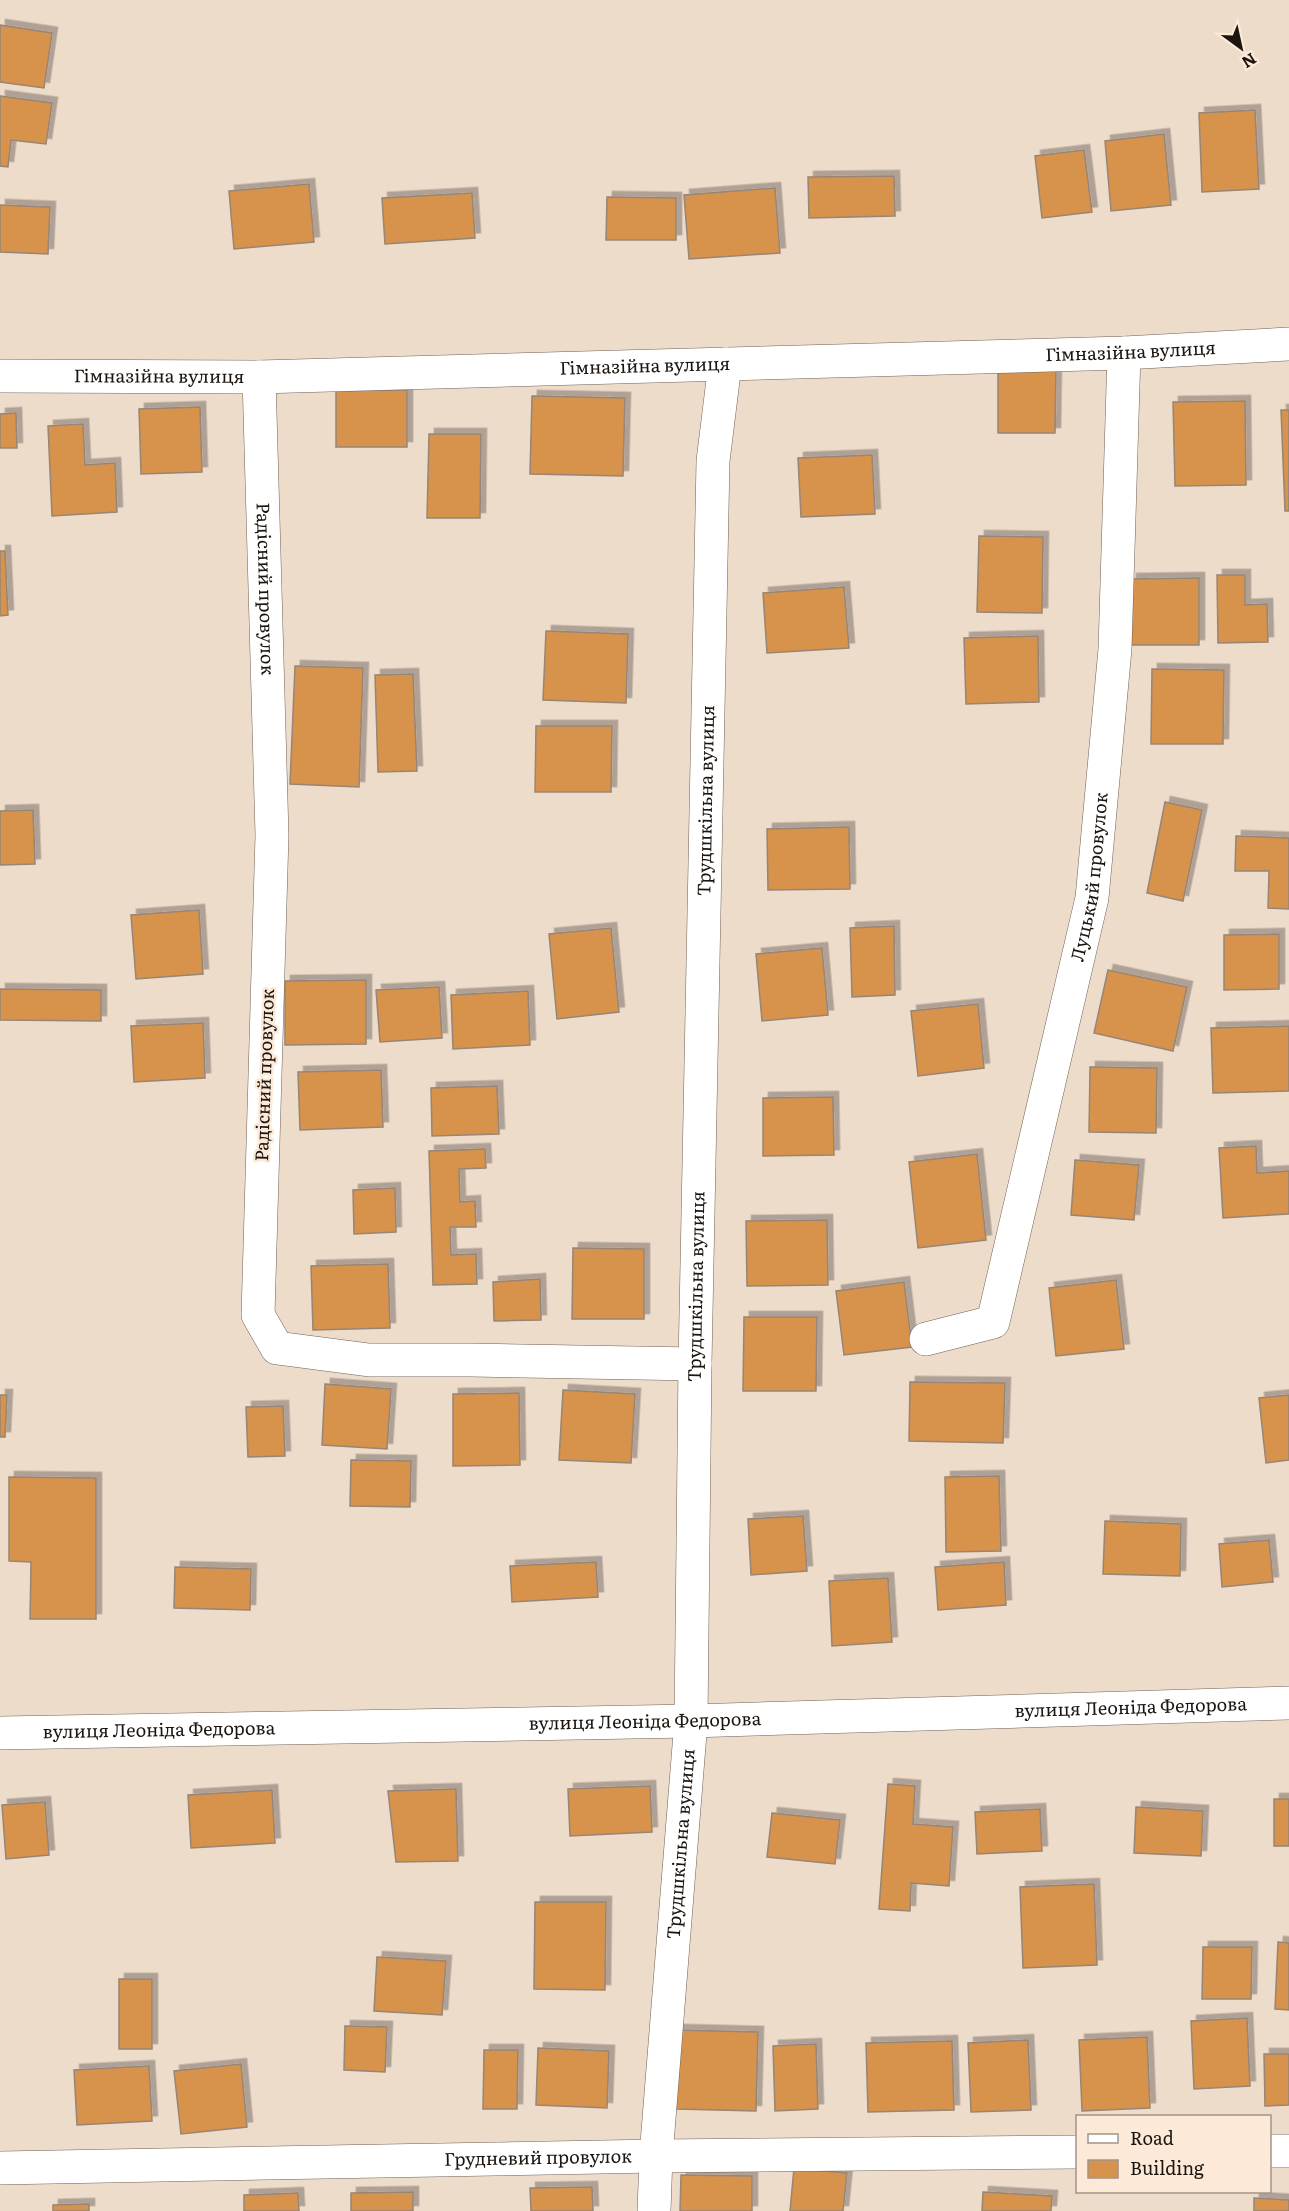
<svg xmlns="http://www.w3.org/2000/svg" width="1289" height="2211" font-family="Literata,serif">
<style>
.building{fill:#d7924b;stroke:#978576;stroke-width:1.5;filter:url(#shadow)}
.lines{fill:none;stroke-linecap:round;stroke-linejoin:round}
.street-casing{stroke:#716152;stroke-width:34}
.secondary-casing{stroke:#716152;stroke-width:34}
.street{stroke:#fff;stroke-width:33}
.secondary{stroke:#fff;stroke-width:33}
.labels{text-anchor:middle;stroke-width:5;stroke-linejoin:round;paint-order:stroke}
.street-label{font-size:18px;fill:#1c150f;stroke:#fce9d8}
</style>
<defs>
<filter id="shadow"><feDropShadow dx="5.5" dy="-5.5" stdDeviation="0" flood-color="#0004"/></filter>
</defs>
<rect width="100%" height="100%" fill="#eedccb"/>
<g class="building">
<path d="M0,25L52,33L44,88L0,82Z"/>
<path d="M0,96L52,103L46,144L11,140L8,167L0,166Z"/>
<path d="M1255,110L1259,189L1202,192L1199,113Z"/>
<path d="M1164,134L1171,205L1111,211L1105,141Z"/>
<path d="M1084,150L1092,212L1042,218L1035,156Z"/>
<path d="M894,176L895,216L809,218L808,177Z"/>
<path d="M309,184L314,242L234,249L229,191Z"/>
<path d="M775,188L780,253L689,259L684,195Z"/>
<path d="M472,193L475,238L385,244L382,198Z"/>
<path d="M607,197L676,198V240H606Z"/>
<path d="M0,205L50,207L48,254L0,252Z"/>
<path d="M998,365L1056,366L1055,433H998Z"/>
<rect x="336" y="390" width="71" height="57"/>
<path d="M532,396L625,398L623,476L530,474Z"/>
<path d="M1245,401L1246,485L1175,486L1173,402Z"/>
<path d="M200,407L202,472L141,474L139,409Z"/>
<path d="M1281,410H1289V511H1285Z"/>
<path d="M16,413L17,448H0V414Z"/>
<path d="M83,424L85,465L115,463L117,512L52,516L48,426Z"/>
<path d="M429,434H481L480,518H427Z"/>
<path d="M872,455L875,514L801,517L798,458Z"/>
<path d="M979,536L1043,537L1042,613L977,612Z"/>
<path d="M0,551H5L8,615L0,616Z"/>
<path d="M1217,575H1245V605L1267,604L1268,642L1218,643Z"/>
<path d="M1199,578V645H1131V579Z"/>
<path d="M844,587L849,648L767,653L763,593Z"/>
<path d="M546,631L628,634L626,703L543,700Z"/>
<path d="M1038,636L1039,702L966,704L964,638Z"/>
<path d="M295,666L363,668L359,787L290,784Z"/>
<path d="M1152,669L1224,670L1223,744H1151Z"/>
<path d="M413,674L417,771L378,772L375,675Z"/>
<path d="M536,726H612L611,792H535Z"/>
<path d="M1165,802L1202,810L1183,901L1147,893Z"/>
<path d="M33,810L35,864L0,865V811Z"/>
<path d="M849,827L850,889L768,890L767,829Z"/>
<path d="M1236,836L1289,838V909L1268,908L1269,871H1235Z"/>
<path d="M199,910L203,974L136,979L131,915Z"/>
<path d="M894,926L895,995L852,997L850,928Z"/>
<path d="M611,928L619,1012L557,1019L549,934Z"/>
<path d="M1279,934V989L1224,990V935Z"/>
<path d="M822,948L828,1015L762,1021L756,954Z"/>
<path d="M1108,970L1187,987L1173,1051L1094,1033Z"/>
<path d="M366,980V1044L285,1045V981Z"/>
<path d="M439,987L442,1038L380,1042L376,990Z"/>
<path d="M0,989L101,990V1021L0,1020Z"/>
<path d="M528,991L530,1045L453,1049L451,995Z"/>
<path d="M978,1004L984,1068L918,1076L911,1011Z"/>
<path d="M203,1023L205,1078L134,1082L131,1026Z"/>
<path d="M1289,1026V1091L1213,1093L1211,1028Z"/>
<path d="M1090,1067L1157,1068L1156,1133L1089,1132Z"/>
<path d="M381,1070L383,1127L300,1130L298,1072Z"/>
<path d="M497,1086L499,1134L432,1136L431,1088Z"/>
<path d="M833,1097L834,1155L763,1156V1098Z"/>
<path d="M1256,1146L1257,1173L1289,1171V1214L1223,1218L1219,1148Z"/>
<path d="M485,1149L486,1168L459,1169L460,1202L475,1201L476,1227H450L451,1255L476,1254L477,1284L433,1285L429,1151Z"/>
<path d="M977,1154L986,1240L918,1248L909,1162Z"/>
<path d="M1075,1160L1139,1165L1134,1220L1071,1215Z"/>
<path d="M395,1188L396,1232L354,1234L353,1190Z"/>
<path d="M827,1220L828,1285L747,1286L746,1221Z"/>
<path d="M573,1248L644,1249V1319H572Z"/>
<path d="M388,1264L390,1328L313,1330L311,1266Z"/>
<path d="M540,1279L541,1320L494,1321L493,1282Z"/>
<path d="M1116,1280L1124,1349L1056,1356L1049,1288Z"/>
<path d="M904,1282L912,1347L844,1355L836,1291Z"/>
<path d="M744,1317H817L816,1391H743Z"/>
<path d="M910,1382L1005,1383L1003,1443L909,1441Z"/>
<path d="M325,1384L391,1389L387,1449L322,1445Z"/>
<path d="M563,1390L635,1394L631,1463L559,1460Z"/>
<path d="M519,1393L520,1465L453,1466V1394Z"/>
<path d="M0,1395H7L5,1437H0Z"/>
<path d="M1289,1395V1460L1266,1463L1259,1398Z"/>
<path d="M283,1406L285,1456L248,1457L246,1407Z"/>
<path d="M351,1460L411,1461L410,1507L350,1506Z"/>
<path d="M999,1476L1001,1551L946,1552L945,1477Z"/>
<path d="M9,1477L96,1478V1619H30L31,1562L9,1561Z"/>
<path d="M803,1516L807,1571L751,1575L748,1519Z"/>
<path d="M1105,1521L1181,1524L1180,1576L1103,1574Z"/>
<path d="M1269,1540L1273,1582L1222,1587L1219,1544Z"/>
<path d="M596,1562L598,1597L512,1602L510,1566Z"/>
<path d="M1004,1562L1006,1605L938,1610L935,1567Z"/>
<path d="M175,1567L251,1569L250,1610L174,1608Z"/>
<path d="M888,1578L892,1642L832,1646L829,1581Z"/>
<path d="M888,1784L915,1786L913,1824L953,1827L949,1886L911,1883L910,1911L879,1909Z"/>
<path d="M650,1786L652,1832L570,1836L568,1789Z"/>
<path d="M456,1789L458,1861L396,1862L388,1791Z"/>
<path d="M272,1790L275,1843L191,1848L188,1795Z"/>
<rect x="1274" y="1799" width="15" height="47"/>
<path d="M45,1802L49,1855L6,1859L2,1805Z"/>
<path d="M1136,1807L1203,1811L1201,1856L1134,1853Z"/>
<path d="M1040,1809L1042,1851L977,1854L975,1812Z"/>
<path d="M772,1813L840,1820L835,1864L767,1857Z"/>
<path d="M1094,1884L1097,1965L1023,1968L1020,1887Z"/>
<path d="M535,1902H606L605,1990L534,1989Z"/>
<path d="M1278,1942L1289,1943V2010L1275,2009Z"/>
<path d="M1203,1947H1252L1251,1999H1202Z"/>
<path d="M377,1957L446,1961L442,2015L374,2011Z"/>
<rect x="119" y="1979" width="33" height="70"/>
<path d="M1247,2018L1250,2086L1194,2089L1191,2021Z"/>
<path d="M345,2026L387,2027L385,2072L344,2070Z"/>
<path d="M678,2030L758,2032L756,2111L676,2109Z"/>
<path d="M1147,2037L1150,2108L1082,2111L1079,2040Z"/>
<path d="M1028,2040L1031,2110L971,2112L968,2043Z"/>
<path d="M952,2041L954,2110L868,2112L866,2043Z"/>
<path d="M816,2044L818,2109L775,2111L773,2046Z"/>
<path d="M538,2048L609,2051L607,2108L536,2105Z"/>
<path d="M484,2050H518L517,2109H483Z"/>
<path d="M1264,2054H1289V2105L1265,2106Z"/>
<path d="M241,2064L247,2127L181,2134L174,2071Z"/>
<path d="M149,2066L152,2121L77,2125L74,2070Z"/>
<path d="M794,2168L847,2173L843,2211H790Z"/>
<path d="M681,2175L752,2176V2211H680Z"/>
<path d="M592,2187L593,2211H531L530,2188Z"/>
<path d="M413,2192V2211H351V2193Z"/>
<path d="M983,2192L1052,2196L1051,2211H982Z"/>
<path d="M298,2193L299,2211H244V2195Z"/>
<path d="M1254,2198L1289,2200V2211H1254Z"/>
<path d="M89,2204V2211H53V2205Z"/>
</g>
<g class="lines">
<g class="street-casing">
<g id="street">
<path id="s1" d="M0,376L259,377L1124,353L1289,344"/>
<path id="s2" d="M259,377L272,835L258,1315L277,1348L369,1360H471L695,1364"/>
<path id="s3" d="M926,1339L993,1322L1092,898L1115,649L1124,353"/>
<path d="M1270,2151H1289"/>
<path id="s4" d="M0,2168L656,2156L1078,2152"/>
<path id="s5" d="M654,2211L656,2156L691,1721L695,1364L713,461L725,364"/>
</g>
</g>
<g class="secondary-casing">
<g id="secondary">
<path id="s6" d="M0,1733L691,1721L1289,1703"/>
</g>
</g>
<use href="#street" class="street"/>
<use href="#secondary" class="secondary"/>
</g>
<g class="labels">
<g class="street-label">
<text dy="6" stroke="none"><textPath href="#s1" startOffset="1131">Гімназійна вулиця</textPath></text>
<text dy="6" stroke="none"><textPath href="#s1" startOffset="645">Гімназійна вулиця</textPath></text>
<text dy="6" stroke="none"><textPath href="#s1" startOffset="159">Гімназійна вулиця</textPath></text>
<text dy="6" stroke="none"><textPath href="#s2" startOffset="212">Радісний провулок</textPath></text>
<text dy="6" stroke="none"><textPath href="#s5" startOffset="1412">Трудшкільна вулиця</textPath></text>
<text dy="6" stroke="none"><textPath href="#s3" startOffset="525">Луцький провулок</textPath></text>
<text transform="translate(265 1075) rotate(-88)" y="6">Радісний провулок</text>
<text dy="6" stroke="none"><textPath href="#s5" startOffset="926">Трудшкільна вулиця</textPath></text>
<text dy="6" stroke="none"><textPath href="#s6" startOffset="1131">вулиця Леоніда Федорова</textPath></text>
<text dy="6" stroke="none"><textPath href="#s6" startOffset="645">вулиця Леоніда Федорова</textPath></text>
<text dy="6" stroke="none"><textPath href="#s6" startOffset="159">вулиця Леоніда Федорова</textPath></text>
<text dy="6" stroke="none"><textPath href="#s5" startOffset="368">Трудшкільна вулиця</textPath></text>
<text dy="6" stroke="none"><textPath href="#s4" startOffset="538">Грудневий провулок</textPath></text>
</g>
</g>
<rect x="1076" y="2115" width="195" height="78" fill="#fce9d8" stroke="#a29488" stroke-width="1.5"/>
<rect x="1088" y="2134" width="30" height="9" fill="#ffffff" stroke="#a29488" stroke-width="1.5"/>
<text x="1130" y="2145" font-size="18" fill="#1c150f">Road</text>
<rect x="1088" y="2160" width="30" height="18" fill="#d7924b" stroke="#a29488" stroke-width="1.5"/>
<text x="1130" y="2175" font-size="18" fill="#1c150f">Building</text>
<g transform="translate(1241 48) rotate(147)" stroke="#fce9d8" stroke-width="4.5" paint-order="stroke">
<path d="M0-4.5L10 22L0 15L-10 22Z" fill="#1c150f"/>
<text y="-9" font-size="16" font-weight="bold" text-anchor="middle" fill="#1c150f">N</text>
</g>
</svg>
